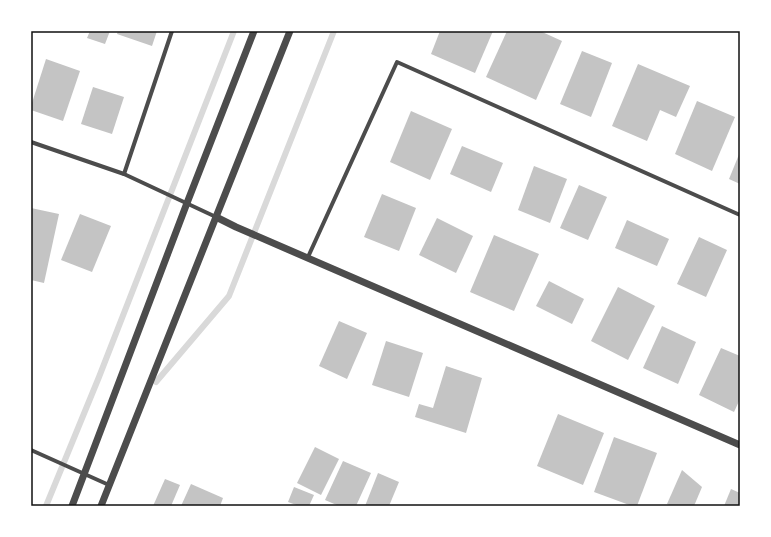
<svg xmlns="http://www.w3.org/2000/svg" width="771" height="537" font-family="Arial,sans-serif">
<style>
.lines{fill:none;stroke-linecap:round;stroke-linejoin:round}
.stream{stroke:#d9d9d9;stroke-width:6}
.building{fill:#c4c4c4}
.minor{stroke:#4c4c4c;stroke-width:4}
.tertiary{stroke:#4c4c4c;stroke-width:7}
.neatline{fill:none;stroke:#111;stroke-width:1.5}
</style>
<rect width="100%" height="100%" fill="#fff"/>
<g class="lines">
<g class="stream">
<path d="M156,382L229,296L334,31"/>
<path d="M46,506L99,377L234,31"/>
</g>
</g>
<g class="building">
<path d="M90,31H110L105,44L87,38Z"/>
<path d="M118,31H157L152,46L117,34Z"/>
<path d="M440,31H493L475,73L431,54Z"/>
<path d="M507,31H540L562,41L536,100L486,77Z"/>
<path d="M582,51L612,63L591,117L560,104Z"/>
<path d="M46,59L80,71L63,121L31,110V106Z"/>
<path d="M638,64L690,86L676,117L660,110L647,141L612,126Z"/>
<path d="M93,87L124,97L112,134L81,124Z"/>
<path d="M697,101L735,117L712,171L675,154Z"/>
<path d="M411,111L452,129L430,180L390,162Z"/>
<path d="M462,146L503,163L491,192L450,174Z"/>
<path d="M740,152V184L729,179Z"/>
<path d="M534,166L567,179L550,223L518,210Z"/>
<path d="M579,185L607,197L588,240L560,228Z"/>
<path d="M382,194L416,208L399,251L364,237Z"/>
<path d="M31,208L59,214L44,283L31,280Z"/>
<path d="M80,214L111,226L92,272L61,260Z"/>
<path d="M437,218L473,236L456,273L419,255Z"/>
<path d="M627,220L669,239L657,266L615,248Z"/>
<path d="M494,235L539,254L514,311L470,292Z"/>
<path d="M699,237L727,250L706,297L677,284Z"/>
<path d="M549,281L584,299L572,324L536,306Z"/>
<path d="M618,287L655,306L628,360L591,341Z"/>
<path d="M339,321L367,333L347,379L319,366Z"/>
<path d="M662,326L696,342L678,384L643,368Z"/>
<path d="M386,341L423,353L409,397L372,385Z"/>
<path d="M721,348L740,356V399L734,412L699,395Z"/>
<path d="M446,366L482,378L466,433L415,417L419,404L433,408Z"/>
<path d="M558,414L604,433L583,485L537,466Z"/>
<path d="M614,437L657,453L637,506H632L594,492Z"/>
<path d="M315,447L339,459L321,495L297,483Z"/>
<path d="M343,461L371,473L356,506H339L325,500Z"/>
<path d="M682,470L702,487L694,506H671L667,504Z"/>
<path d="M378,473L399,482L389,506H365Z"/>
<path d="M165,479L180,485L171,506H153Z"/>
<path d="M191,484L223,498L220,506H181Z"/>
<path d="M294,487L314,495L309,506H299L288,502Z"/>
<path d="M731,489L740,493V506H724Z"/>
</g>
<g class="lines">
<g class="minor">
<path d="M31,142L124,174L216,217"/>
<path d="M124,174L172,31"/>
<path d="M308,257L397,62L740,215"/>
<path d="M31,450L109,485"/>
</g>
<g class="tertiary">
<path d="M216,217L236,227L740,445"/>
<path d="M72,506L187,203L254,31"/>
<path d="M101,506L290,31"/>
</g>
</g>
<rect width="771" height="537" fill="none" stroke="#ffffff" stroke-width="64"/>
<rect x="32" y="32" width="707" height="473" class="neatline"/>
</svg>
